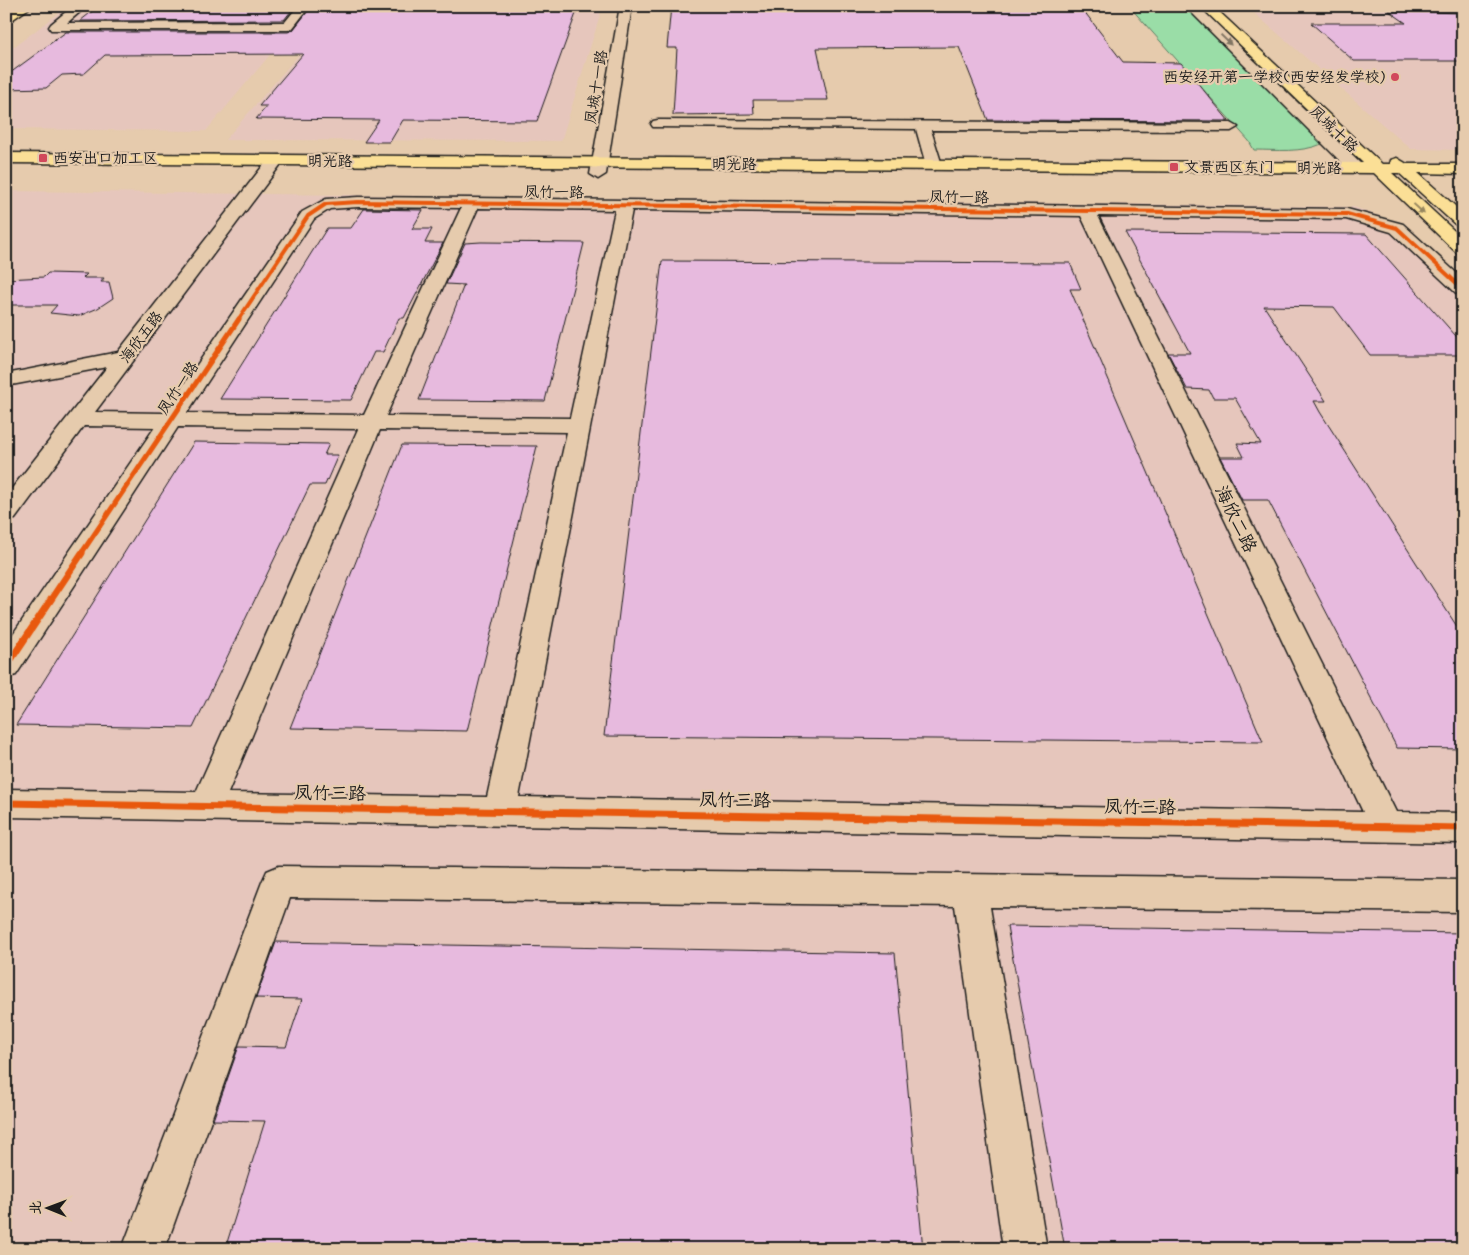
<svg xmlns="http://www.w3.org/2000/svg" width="1469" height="1255" font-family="Mynerve,'LXGW WenKai TC',sans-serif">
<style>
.built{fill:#e6c6bc}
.green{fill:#9adda7;stroke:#5b7c62}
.building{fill:#e7bade;stroke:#1c1c1c}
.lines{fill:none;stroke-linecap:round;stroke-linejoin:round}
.minor-casing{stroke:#1c1c1c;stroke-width:3}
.major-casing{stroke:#1c1c1c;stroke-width:3}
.minor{fill:#e6cbad;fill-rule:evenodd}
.major{fill:#fbdf96;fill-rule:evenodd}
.cycleway-far2-casing{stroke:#e6cbad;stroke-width:5.5}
.cycleway-far1-casing{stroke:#e6cbad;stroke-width:8}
.cycleway-casing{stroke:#e6cbad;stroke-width:10}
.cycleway-far2{stroke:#e8590c;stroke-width:4}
.cycleway-far1{stroke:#e8590c;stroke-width:5}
.cycleway{stroke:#e8590c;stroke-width:7}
.oneway{fill:#817464}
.oneway2{fill:#97875f}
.poi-dot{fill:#d1495b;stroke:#e6cbad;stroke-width:2}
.labels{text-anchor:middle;stroke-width:4.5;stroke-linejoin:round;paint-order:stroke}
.far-poi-label{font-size:15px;fill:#1c1c1c;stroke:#e6cbad;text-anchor:start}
.far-street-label{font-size:15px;fill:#1c1c1c;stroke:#e6cbad}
.street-label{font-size:18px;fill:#1c1c1c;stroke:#e6cbad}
</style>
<rect width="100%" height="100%" fill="#e6cbad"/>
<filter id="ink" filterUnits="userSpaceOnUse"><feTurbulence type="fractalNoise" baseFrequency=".02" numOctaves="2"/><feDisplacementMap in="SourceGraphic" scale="10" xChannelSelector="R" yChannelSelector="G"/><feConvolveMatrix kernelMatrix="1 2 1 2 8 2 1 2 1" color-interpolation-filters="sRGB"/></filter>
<g filter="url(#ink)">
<g class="built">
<path d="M68,6H311L206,131L6,129V53Z"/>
<path d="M341,6H603L561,141L225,140Z"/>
<path d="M1246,6H1463V150L1411,149Z"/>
<path d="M6,191L1354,207L1406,226L1463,280V1249H6Z"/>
</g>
<path class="green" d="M1129,6H1188L1322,140V144C1301,153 1276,150 1254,150L1249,141Z"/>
<g class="building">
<path d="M99,6H295L284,20L80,21Z"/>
<path d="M312,6L578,8L537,121L403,120L390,142H364L379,120L256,119L267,106H259L303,54L105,55L84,74L62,75L46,88L6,89V76L66,32H288L293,30Z"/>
<path d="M671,6H1080L1123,62L1181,63L1229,121L988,120L959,47L817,48L828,100H753L754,114L673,115L677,48H667Z"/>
<path d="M1389,11L1463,13V61H1354L1311,23H1406Z"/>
<path d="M364,209L423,210L412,229H432L425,243H443L404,318H399L383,352H374L351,400L220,399L327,228H351Z"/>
<path d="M1125,232L1366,234L1463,344V355H1370L1334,307L1264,306L1326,401H1314L1320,412L1463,636V749L1397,748L1268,500H1242L1220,457H1244L1237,443L1261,444L1235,398H1213L1209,390L1187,389L1168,353H1190Z"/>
<path d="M481,242L584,243L545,401L419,400L464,285L446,284L465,243Z"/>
<path d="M662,261L1070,263L1081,289H1070L1263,742L604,736Z"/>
<path d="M48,273L87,274L83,278H104L101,282H109L113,298L98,308L79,316L50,313L57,305H6V279L44,277Z"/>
<path d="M194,442L329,444L324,455H338L325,485H310L193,728L16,725Z"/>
<path d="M402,445L537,446L467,731L290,728Z"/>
<path d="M1007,926L1463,933V1249H1065Z"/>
<path d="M276,942L895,953L923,1249H225L265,1121L213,1120L239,1046L286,1047L302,999L256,998Z"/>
</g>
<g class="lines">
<g class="minor-casing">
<g id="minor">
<path d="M73,6H87L67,23L285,22L298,6H310L292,29L288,30H51L49,27L51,24Z"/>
<path d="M620,6H632L606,174L598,179L590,174Z"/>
<path d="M1185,6H1198L1362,165L1364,168L1362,171H1350Z"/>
<path d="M658,120L1231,123L1238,127L1231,131L931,130L942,165L934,170L926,165L916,129L653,127L651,124L653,121Z"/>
<path d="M275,156L281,158L283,161L281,164L95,412L164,413L302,212L326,199L358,197L472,198L1347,209L1403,224L1463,279V295L1456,293L1391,232L1346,219L1098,216L1396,812L1463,813V843L6,817V789L196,792L358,429L178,427L16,675L6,678V644L155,427L84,426L15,519L6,521V496L107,367L6,386V374L118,352L269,158ZM358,207L461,208L364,415L187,413L314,219L330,209ZM478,208L615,210L570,418L386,416ZM632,210L1081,216L1363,812L519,797ZM380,430L567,432L487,797L228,793Z"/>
<path d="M279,866L1463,880V912L990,907L1047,1249H1003L955,906L290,898L165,1249H122L262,882L267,871Z"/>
</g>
</g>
<g class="major-casing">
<g id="major">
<path d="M18,6H32L6,24V14Z"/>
<path d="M1200,6H1213L1382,164H1390L1391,160L1397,158L1407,164H1463V174L1418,173L1463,213V227L1457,226L1399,173H1392L1463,239V254L1457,253L1374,173L6,163V153L1363,163Z"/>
</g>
</g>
<use href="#minor" class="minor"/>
<use href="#major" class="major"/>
<g class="cycleway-far2-casing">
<path id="cycleway-far2" d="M238,320L308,216L326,204L358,202L1347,214L1397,228L1463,289"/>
</g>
<g class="cycleway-far1-casing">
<path id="cycleway-far1" d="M81,554L239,319"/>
</g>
<g class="cycleway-casing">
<g id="cycleway">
<path d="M6,667L82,553"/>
<path d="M6,803L1463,828"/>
</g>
</g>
<use href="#cycleway-far2" class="cycleway-far2"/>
<use href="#cycleway-far1" class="cycleway-far1"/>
<use href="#cycleway" class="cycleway"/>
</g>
<defs><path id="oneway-solid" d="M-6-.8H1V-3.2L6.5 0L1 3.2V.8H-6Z" transform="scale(1.25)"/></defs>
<use class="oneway" href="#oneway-solid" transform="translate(1226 40) rotate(44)"/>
<use class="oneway2" href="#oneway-solid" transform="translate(1419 209) rotate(43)"/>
</g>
<g class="poi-dot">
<circle cx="1395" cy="77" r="5"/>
<rect x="38" y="153" width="10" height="10" rx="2.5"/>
<rect x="1169" y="162" width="10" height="10" rx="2.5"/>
</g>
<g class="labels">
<g class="far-poi-label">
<text x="1385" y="82" text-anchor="end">西安经开第一学校(西安经发学校)</text>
<text x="53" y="163">西安出口加工区</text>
<text x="1184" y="172">文景西区东门</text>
</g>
<g class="far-street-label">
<text transform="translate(596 87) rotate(-81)" y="5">凤城十一路</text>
<text transform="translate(1334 129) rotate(44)" y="5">凤城十路</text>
<text x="330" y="166">明光路</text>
<text x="734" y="169">明光路</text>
<text x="1319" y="173">明光路</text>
<text transform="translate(554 192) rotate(1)" y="5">凤竹一路</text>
<text transform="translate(959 197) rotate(1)" y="5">凤竹一路</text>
<text transform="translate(141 337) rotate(-53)" y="5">海欣五路</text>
<text transform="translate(178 388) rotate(-56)" y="5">凤竹一路</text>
</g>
<g class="street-label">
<text transform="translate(1236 519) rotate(64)" y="6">海欣二路</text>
<text transform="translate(330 793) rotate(1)" y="6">凤竹三路</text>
<text transform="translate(735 800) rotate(1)" y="6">凤竹三路</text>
<text transform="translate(1140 807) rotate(1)" y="6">凤竹三路</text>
</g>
</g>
<rect width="1469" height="1255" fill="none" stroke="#e6cbad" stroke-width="25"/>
<rect x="12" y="12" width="1444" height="1230" fill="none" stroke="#1c1c1c" stroke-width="2" filter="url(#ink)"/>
<g transform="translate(48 1208) rotate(271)" stroke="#e6cbad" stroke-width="4" paint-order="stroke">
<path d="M0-4L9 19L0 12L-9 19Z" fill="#1c1c1c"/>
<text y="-8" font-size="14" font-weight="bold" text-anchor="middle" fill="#1c1c1c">北</text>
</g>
</svg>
